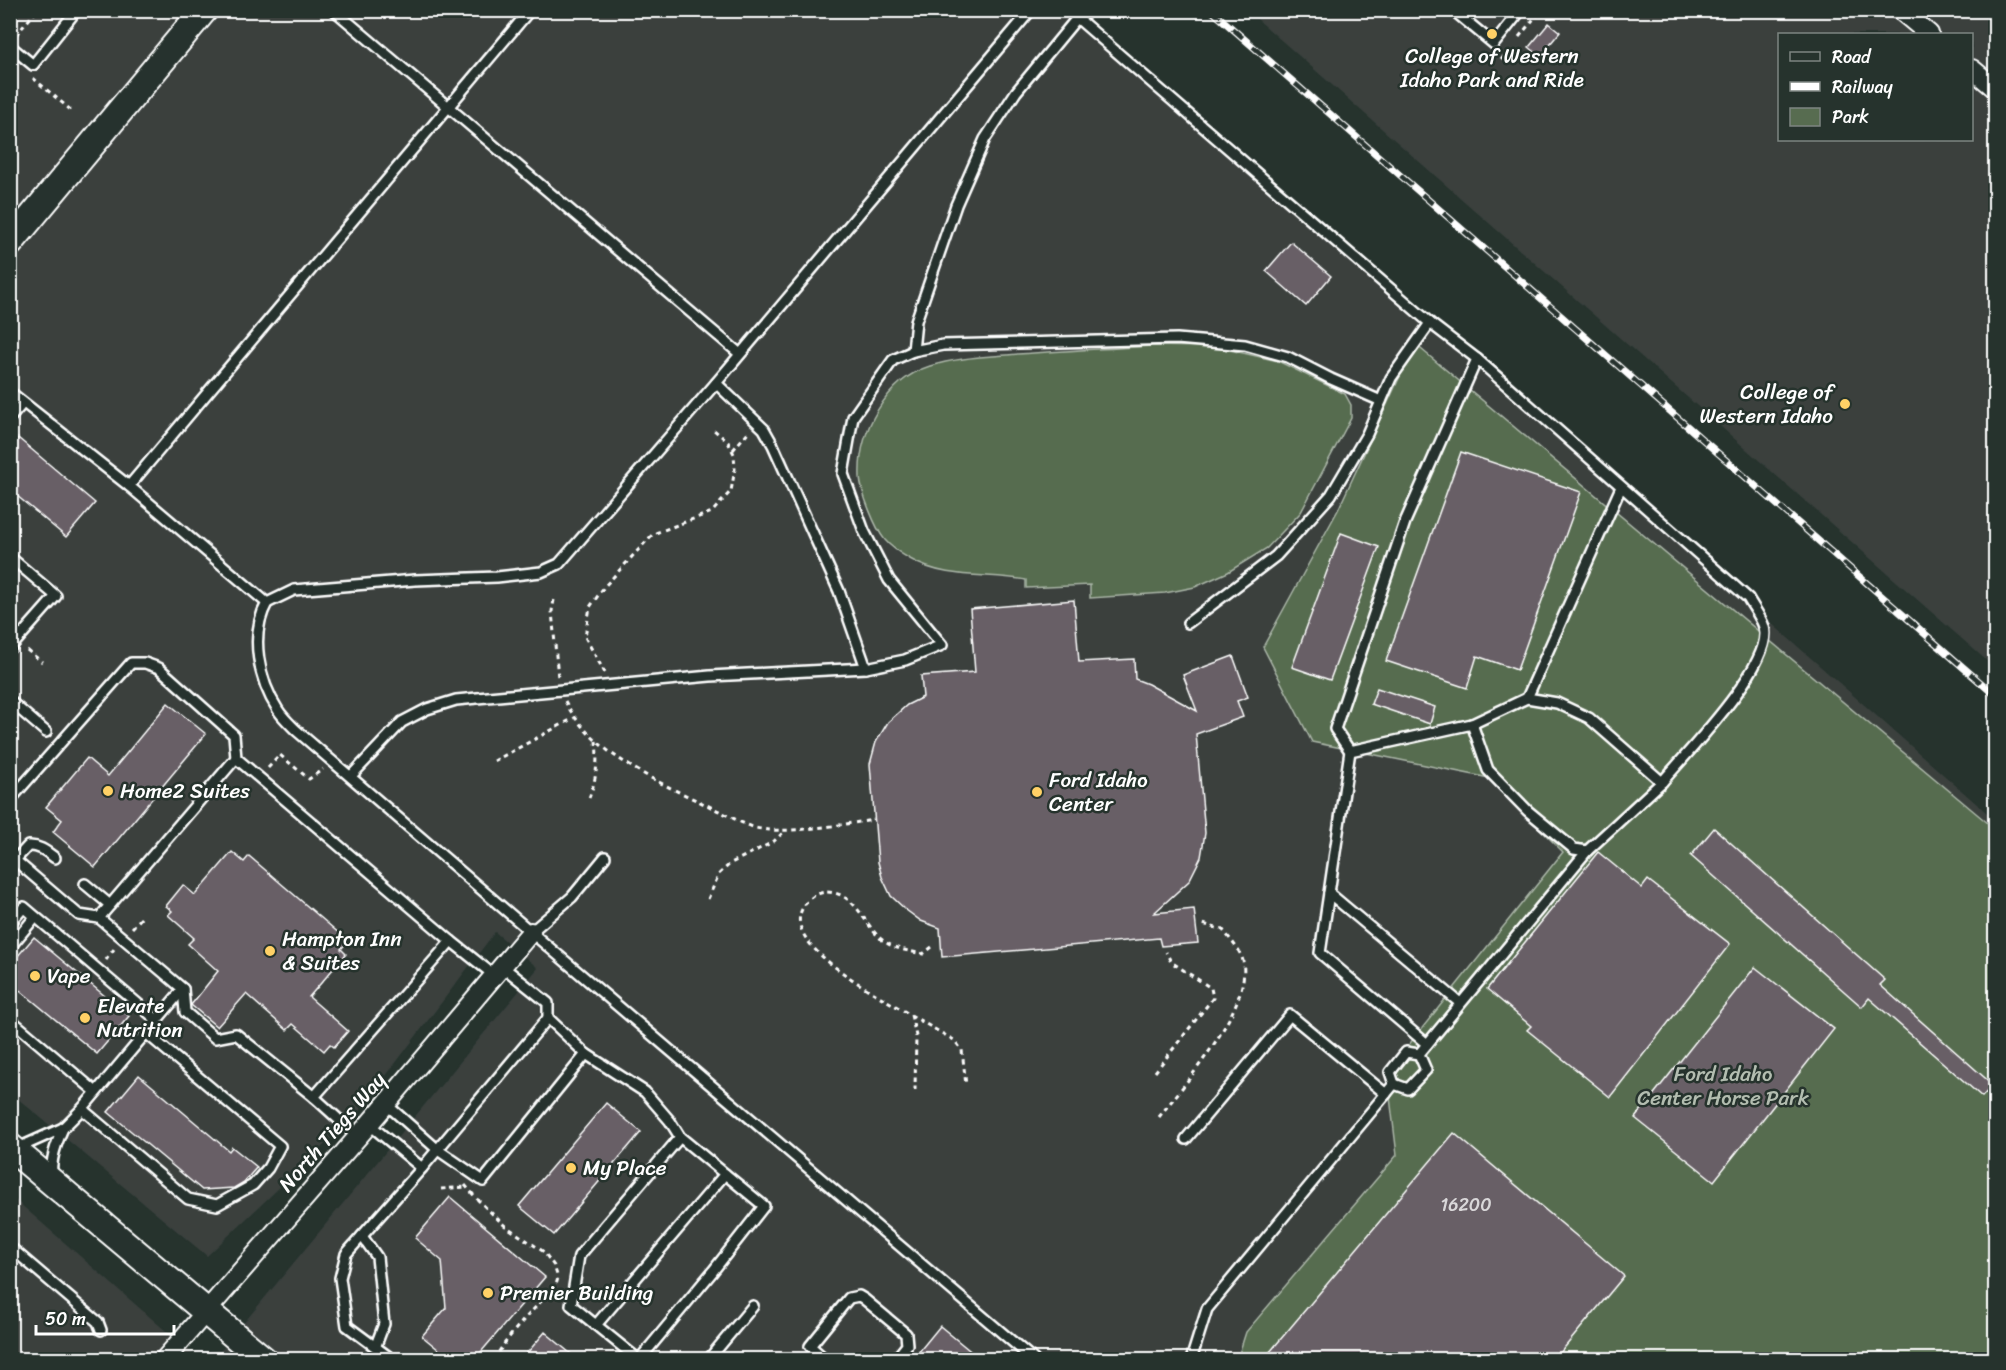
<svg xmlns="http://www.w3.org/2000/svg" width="2006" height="1370" font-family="Sriracha,sans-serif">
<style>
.built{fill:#3a403e;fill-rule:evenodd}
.green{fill:#576c50;stroke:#abb6a8;stroke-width:1.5}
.building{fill:#685f66;stroke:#fff;stroke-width:1.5}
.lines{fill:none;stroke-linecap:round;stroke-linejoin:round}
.lane-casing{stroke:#fff;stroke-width:14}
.street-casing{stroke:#fff;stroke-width:22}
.secondary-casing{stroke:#fff;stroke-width:30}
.path{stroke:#fff;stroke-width:3;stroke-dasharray:4.5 4.5;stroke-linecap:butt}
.lane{stroke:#26332d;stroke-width:9}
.street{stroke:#26332d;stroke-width:18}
.secondary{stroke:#26332d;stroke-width:26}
.rail-casing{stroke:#fff;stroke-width:7}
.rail{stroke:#26332d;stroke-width:4.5;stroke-dasharray:14;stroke-linecap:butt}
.poi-dot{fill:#ffd166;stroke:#26332d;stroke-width:2}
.labels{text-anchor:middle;stroke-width:5;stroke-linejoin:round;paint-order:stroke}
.number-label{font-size:18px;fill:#d9d7d9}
.poi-label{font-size:21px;fill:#fff;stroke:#26332d;text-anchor:start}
.park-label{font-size:21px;fill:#b3bdb0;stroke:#26332d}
.street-label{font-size:21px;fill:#fff;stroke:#26332d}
</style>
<rect width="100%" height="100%" fill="#26332d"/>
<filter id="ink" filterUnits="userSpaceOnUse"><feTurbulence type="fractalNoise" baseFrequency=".0167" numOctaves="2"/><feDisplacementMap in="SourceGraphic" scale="12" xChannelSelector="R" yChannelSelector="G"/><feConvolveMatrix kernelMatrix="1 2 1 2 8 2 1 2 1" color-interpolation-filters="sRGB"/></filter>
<g filter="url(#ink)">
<g class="built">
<path d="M10,11H1075L1995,820V1241L1897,1359H214L538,968L495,932L357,1114L207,1256L11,1093Z"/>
<path d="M1248,11H1995V668ZM1780,34H1972V140H1780Z"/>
<path d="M11,1196L198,1359H11Z"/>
</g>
<g class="green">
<path d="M1415,344L1995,829V1359L1237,1360L1246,1332L1397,1155L1387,1072L1563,852L1489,778L1312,742L1263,647L1338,510Z"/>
<path d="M1152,346L1217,347L1278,361L1345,394L1351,405V418L1301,512L1267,548L1228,572L1195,587L1165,593L1090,598V585L1026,588V580C988,573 945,580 910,559C903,555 891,547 885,540C875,528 861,492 860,477C858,432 886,380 930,366C955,358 982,357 1007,355C1055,351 1104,349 1152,346Z"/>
</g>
<g class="building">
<path d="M1549,23L1560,32L1540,56L1529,47Z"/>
<path d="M1291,242L1331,276L1306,306L1266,271Z"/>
<path d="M18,438L95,503L66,537L10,490V447Z"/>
<path d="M1461,452L1581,492L1517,670L1477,656L1467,688L1386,661Z"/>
<path d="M1341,533L1379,547L1330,680L1292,667Z"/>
<path d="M1074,600L1079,662L1134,659L1135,679L1148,684L1197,711L1183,675L1233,656L1248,697L1237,701L1243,717L1196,734L1205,833L1201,857L1189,881L1154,913L1194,909L1198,943L1161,946L1159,938L942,957L940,928L921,921L906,910L891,896L882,877L878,862L870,764L876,742L888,722L907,705L923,697L921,676L975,672L970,609Z"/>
<path d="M1377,688L1435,707L1430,724L1371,704Z"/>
<path d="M168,703L206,734L95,867L53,832L62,820L46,807L87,758L108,776Z"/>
<path d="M1714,828L1885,980L1880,985L1993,1085L1982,1097L1869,998L1862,1007L1691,856Z"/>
<path d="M232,852L244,862L249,856L348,941L341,949L346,954L309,997L348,1031L334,1047L330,1044L324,1051L293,1024L287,1030L246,994L217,1027L191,1005L218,971L188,944L194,938L168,915L172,911L166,906L183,885L195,895Z"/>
<path d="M1598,852L1642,888L1648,880L1730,944L1610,1097L1527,1030L1531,1026L1487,989Z"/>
<path d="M34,937L129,1016L97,1054L10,982V965Z"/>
<path d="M1755,967L1834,1029L1714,1181L1635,1118Z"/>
<path d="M139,1075L229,1151L232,1147L257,1167L244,1182L234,1188L202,1190L108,1112Z"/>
<path d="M606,1103L641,1132L554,1235L519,1206Z"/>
<path d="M1454,1133L1624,1276L1555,1359H1264Z"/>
<path d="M450,1197L545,1277L475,1359H450L422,1336L446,1308L442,1261L415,1238Z"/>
<path d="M940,1326L980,1359H913Z"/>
<path d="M545,1332L577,1359H522Z"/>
</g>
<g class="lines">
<g class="lane-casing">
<g id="lane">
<path d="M334,10L740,354"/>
<path d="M1068,10L1430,323L1391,378L1367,434L1331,495L1276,556L1188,623"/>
<path d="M1453,10L1494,44L1521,10"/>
<path d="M10,46L33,65L72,16"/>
<path d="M913,351L916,321L956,205L985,139L1016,92L1077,18"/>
<path d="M1477,359L1748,598C1753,607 1761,617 1764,627C1775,663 1686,754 1662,782"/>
<path d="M716,383L764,429L773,445L839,591L866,668"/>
<path d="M10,392L129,486L267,603L294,590L415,580L497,577L541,572L559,564L716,383L1031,10"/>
<path d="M10,418L23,403"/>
<path d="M129,486L530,10"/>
<path d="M10,557L56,596L10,648"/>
<path d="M267,603C249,635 259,681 278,710C283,718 291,725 297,731L531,932L1034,1360"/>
<path d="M1527,698L1621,487"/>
<path d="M10,701L46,732"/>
<path d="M1472,724L1488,770L1528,811L1574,849L1587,851"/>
<path d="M1350,751L1329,893L1460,1003"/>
<path d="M351,776L402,722L427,709L456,700L710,676L866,668L905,660L942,645L889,580L864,531L843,474L853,417L893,360L913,351L943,345L1177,339L1245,345L1288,357L1331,379L1381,401"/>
<path d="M10,800L131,663H145L159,668L234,735L236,758L451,941L314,1097L358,1137"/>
<path d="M10,856L79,915L99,918L183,989L82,1109L63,1128L16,1149"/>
<path d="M15,860L28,846C39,845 47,852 55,858"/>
<path d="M85,884L110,905"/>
<path d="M1329,893L1320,953L1427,1044"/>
<path d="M99,918L236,758"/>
<path d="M10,923L24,907L157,1020"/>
<path d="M531,932L572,897L605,857"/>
<path d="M451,941L495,976"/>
<path d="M10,947L35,917"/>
<path d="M183,989L185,1012L215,1038L236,1034L314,1097"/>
<path d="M10,1019L96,1092"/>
<path d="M586,1054L645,1092L670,1121L680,1137L764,1206L713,1271L639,1360L571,1305L579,1256L680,1137"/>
<path d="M1419,1054L1587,851L1662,782L1589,718L1557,703L1527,698L1472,724L1350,751L1335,729L1405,522L1477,359L1430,323"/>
<path d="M1394,1084L1408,1089L1426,1070L1419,1054"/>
<path d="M1394,1084L1390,1072L1406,1052L1419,1054"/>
<path d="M386,1104L438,1150L483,1181L586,1054L548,1018V1003L502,966"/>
<path d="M82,1109L188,1199L217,1205L253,1185L268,1168L280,1146L146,1033"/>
<path d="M369,1124L422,1168"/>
<path d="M1186,1139L1290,1015L1386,1094"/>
<path d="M52,1178C50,1160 56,1144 63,1128"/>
<path d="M362,1236L377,1257L384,1324L376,1345"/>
<path d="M10,1247L98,1322L101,1330"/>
<path d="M596,1325L725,1174"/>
<path d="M393,1360L347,1326L340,1278L346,1254L422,1168L548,1018"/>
<path d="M708,1360L753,1306"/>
<path d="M826,1360L810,1346L849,1298L859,1296L864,1299L906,1334L907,1345L895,1360"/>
<path d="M1191,1360L1207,1309L1394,1084"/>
</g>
</g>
<g class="street-casing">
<g id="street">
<path d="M1900,10L1929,34"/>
<path d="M1972,69L1996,89"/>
<path d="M164,1360L369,1124L531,932"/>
</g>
</g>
<g class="secondary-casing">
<g id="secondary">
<path d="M10,243L204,10"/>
<path d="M10,1147L264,1360"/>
</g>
</g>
<g class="path">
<path d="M16,35L37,10"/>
<path d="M1519,37L1541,10"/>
<path d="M1501,60L1506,54"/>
<path d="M33,78L73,112"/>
<path d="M733,450L748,432"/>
<path d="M554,600L552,611L558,678"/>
<path d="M27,650L42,662"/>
<path d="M605,673L585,637L590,607L604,587L653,534L712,512L731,491L735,469L734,454L728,442L713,429"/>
<path d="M565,701C594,757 661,783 715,809C728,815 742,824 756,828C788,835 841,824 875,820"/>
<path d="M494,761L574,718"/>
<path d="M268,768L280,755L309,779L323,769"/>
<path d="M589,798C597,778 598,762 596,741"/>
<path d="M708,899L719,874L731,863L773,842L786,830"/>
<path d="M132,928L143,916"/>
<path d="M932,947L923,954C908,951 893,949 881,939C863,923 856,893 827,892C818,892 809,898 804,906C778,942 870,990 894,1005C914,1017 934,1029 954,1040L962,1050L966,1085"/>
<path d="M106,960L114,949"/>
<path d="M911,1015L916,1036L915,1090"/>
<path d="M1155,1072L1213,998L1211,988L1171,962L1166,952"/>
<path d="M1159,1117C1187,1081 1252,1007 1243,961C1241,951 1229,938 1223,930L1203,924"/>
<path d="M465,1185L477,1199L504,1225L544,1252L554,1266L558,1278L556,1285C534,1310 510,1331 494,1360"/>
<path d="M441,1189L465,1187"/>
</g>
<use href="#lane" class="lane"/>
<use href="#street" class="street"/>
<use href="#secondary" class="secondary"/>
<g class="rail-casing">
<path id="rail" d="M1211,10L1996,696"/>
</g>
<use href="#rail" class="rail"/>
</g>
</g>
<g class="poi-dot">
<circle cx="1492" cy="34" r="6"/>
<circle cx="1845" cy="404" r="6"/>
<circle cx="108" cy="791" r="6"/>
<circle cx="1037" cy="792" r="6"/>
<circle cx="270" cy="951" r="6"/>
<circle cx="35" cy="976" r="6"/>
<circle cx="85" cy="1018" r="6"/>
<circle cx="571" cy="1168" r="6"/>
<circle cx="488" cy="1293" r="6"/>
</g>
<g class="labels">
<g class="number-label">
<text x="1466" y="1211">16200</text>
</g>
<g class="poi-label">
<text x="1492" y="63" text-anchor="middle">College of Western<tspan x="1492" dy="24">Idaho Park and Ride</tspan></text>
<text x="1833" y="399" text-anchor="end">College of<tspan x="1833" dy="24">Western Idaho</tspan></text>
<text x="1049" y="787">Ford Idaho<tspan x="1049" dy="24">Center</tspan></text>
<text x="120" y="798">Home2 Suites</text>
<text x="282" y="946">Hampton Inn<tspan x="282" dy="24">&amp; Suites</tspan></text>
<text x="47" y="983">Vape</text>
<text x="97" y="1013">Elevate<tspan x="97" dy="24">Nutrition</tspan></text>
<text x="583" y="1175">My Place</text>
<text x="500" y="1300">Premier Building</text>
</g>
<g class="park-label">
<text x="1723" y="1081">Ford Idaho<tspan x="1723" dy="24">Center Horse Park</tspan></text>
</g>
<g class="street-label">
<text transform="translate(332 1132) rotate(-49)" y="7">North Tiegs Way</text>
</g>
</g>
<rect width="2006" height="1370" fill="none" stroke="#26332d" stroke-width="36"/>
<rect x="18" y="18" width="1970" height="1334" fill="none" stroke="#fff" stroke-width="2" filter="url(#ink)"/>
<rect x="1778" y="33" width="195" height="108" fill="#26332d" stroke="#7d8581" stroke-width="1.5"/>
<rect x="1790" y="52" width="30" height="9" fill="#26332d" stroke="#7d8581" stroke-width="1.5"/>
<text x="1832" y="63" font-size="18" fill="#ffffff">Road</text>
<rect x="1790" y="82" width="30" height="9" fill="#ffffff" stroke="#7d8581" stroke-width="1.5"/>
<text x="1832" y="93" font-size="18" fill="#ffffff">Railway</text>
<rect x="1790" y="108" width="30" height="18" fill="#576c50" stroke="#7d8581" stroke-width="1.5"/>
<text x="1832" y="123" font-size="18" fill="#ffffff">Park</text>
<path d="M36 1325v9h138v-9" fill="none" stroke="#ffffff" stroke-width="3"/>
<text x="45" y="1325" font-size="18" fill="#ffffff" stroke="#26332d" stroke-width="4.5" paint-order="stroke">50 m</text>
</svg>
